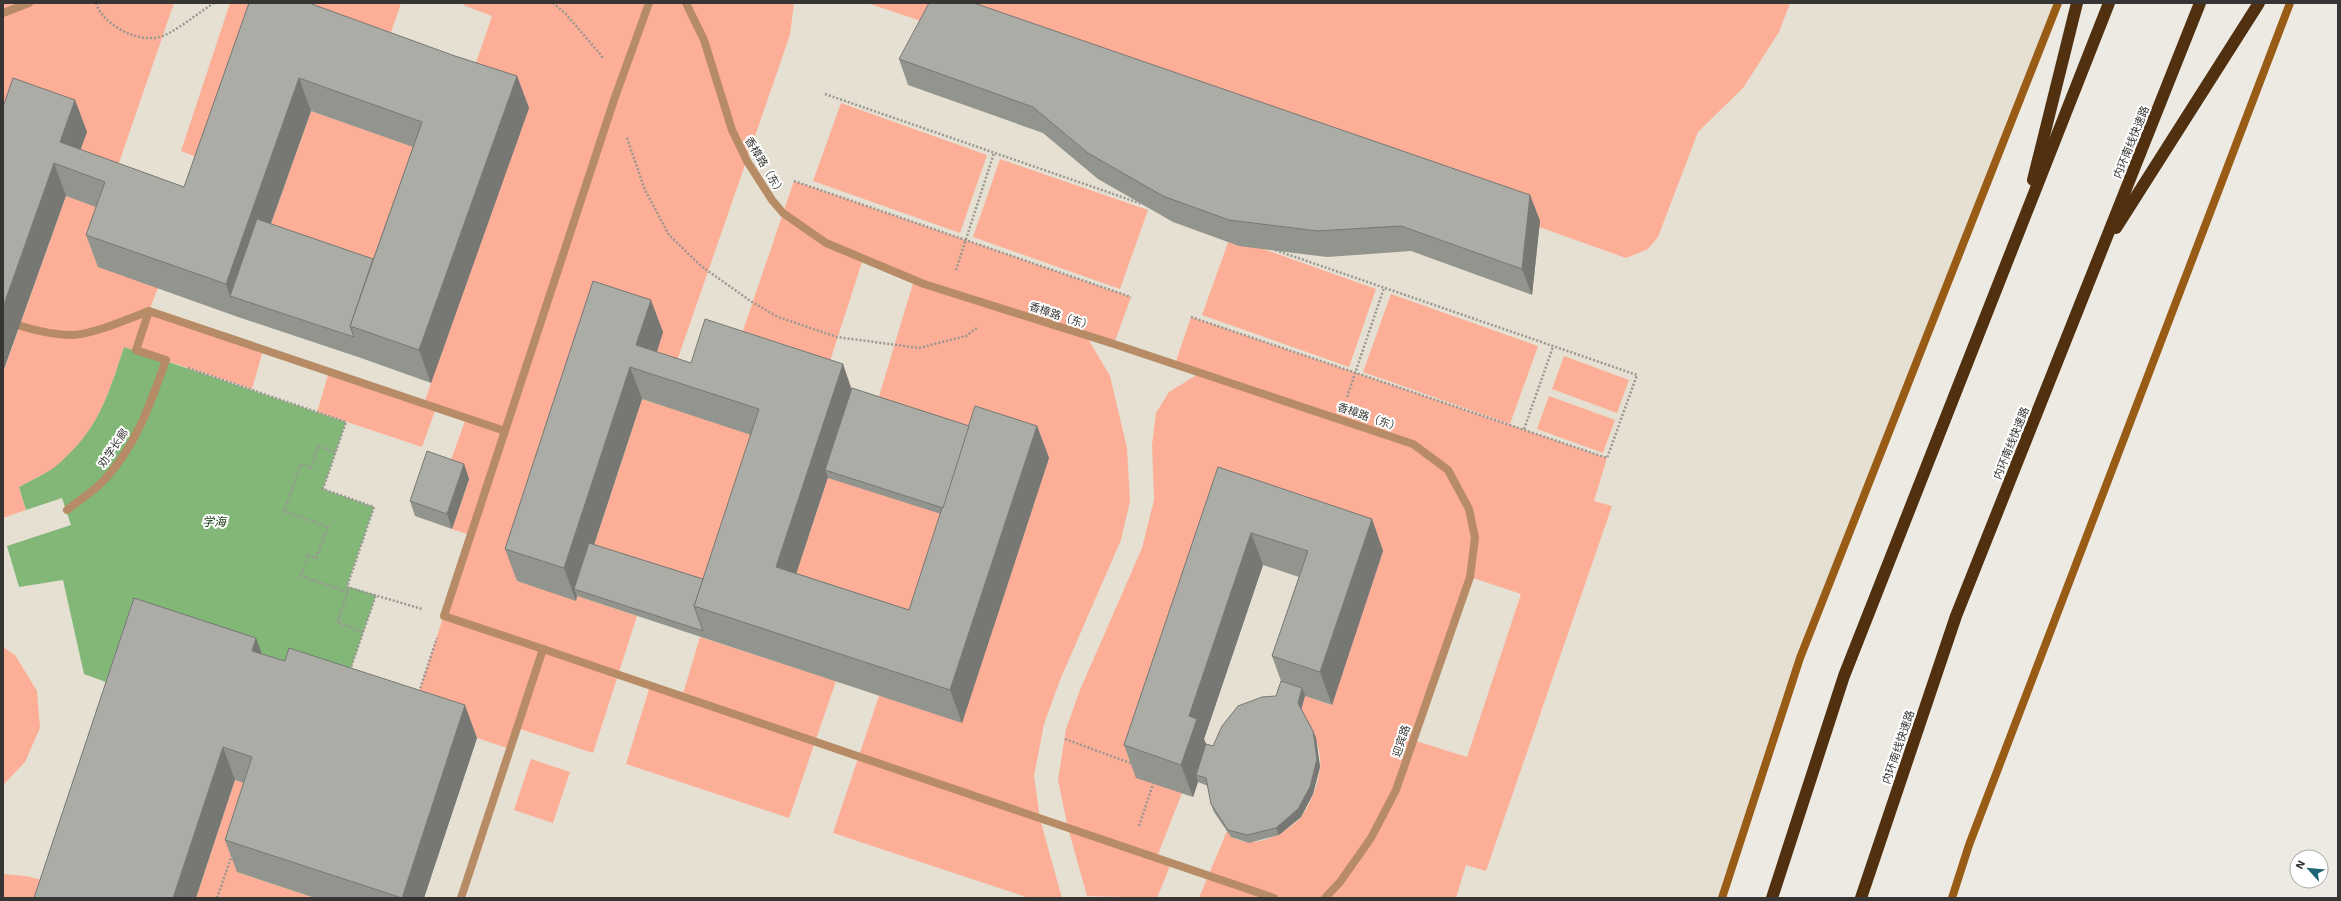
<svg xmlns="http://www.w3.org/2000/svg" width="2341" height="901" font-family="'Work Sans','Noto Sans SC',sans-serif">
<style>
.built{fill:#e5e0d2}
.green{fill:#fdae97;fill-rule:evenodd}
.water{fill:#82b778}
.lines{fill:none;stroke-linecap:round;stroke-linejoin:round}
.path{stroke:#999792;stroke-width:2.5;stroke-dasharray:2 2;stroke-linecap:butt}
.lane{stroke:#b68b65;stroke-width:8}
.street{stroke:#b68b65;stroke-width:8}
.secondary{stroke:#995c17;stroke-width:8}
.highway{stroke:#50300f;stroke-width:12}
.wall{fill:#92948e;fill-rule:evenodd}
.shaded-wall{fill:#777874}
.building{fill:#aaaca5;stroke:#777874}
.labels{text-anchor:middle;stroke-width:4;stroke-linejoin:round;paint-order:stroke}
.street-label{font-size:11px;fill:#363533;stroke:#fff}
.water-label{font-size:12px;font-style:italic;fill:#11350a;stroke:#fff}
</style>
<rect width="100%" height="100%" fill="#edeae3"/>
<path class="built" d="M3,3H2058L1800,658L1722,898H3Z"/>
<g class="green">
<path d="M3,3H174L110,189L3,173Z"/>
<path d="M230,3H401L382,59L215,164L181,151Z"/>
<path d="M464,3H794L790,35L669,384L648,377L517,581L576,600L577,596L637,616L593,753L517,728L510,749L411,716L470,535L452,529L469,479L447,471L466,418L436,408L422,447L317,412L329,372L424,404L431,383L467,89L492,16L463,5Z"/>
<path d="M867,3H1790L1779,32L1743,88L1698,132L1658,237L1648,249L1626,258L1539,227Z"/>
<path d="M841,103L987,155L960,233L813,181Z"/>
<path d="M311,111L434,154L388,282L265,240Z"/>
<path d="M1000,159L1148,210L1120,289L973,237Z"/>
<path d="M794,181L1131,297L1114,344L1087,337L1110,376L1127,448L1130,501L1121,540L1060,680L1044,724L1034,776L1040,819L1062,898H1029L833,833L879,696L1049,458L877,403L914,280L863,259L822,386L734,357Z"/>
<path d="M66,196L117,214L158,288L149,311L263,350L252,389L124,347C108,396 98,431 57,466C46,474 31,480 19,487L26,510L3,518V373Z"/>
<path d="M1230,237L1376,289L1349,367L1202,315Z"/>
<path d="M1391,294L1538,346L1510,424L1363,372Z"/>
<path d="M1191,317L1607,458L1594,501L1612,506L1486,871L1466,865L1456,898H1199L1227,831C1244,855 1286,835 1301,817C1311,804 1318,784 1320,768C1323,748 1310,728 1301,711L1305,696L1331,705L1383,551L1230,499L1182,793L1157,857L1171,863L1157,898L1087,896L1068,828L1058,780L1066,729L1080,690L1142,548L1154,500L1152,445L1156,413L1169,392L1200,373L1175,364ZM1470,577L1521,594L1467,757L1413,740Z"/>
<path d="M1564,356L1629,380L1617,413L1552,389Z"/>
<path d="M1549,396L1615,420L1603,453L1537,429Z"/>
<path d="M642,399L771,441L722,592L592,551Z"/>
<path d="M828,477L961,520L921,642L788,599Z"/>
<path d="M700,637L836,681L789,818L626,764L650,686L682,697Z"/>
<path d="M3,647L15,655L37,691L40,728L25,762L3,785Z"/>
<path d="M531,759L570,772L553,823L514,810Z"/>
<path d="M235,780L264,789L237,872L315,898H196Z"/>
<path d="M3,874L26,876L61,885L57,898H3Z"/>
</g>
<path class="water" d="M124,347L346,422L323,489L374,507L347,586L376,595L349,674L114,685L84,674L63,580L19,587L7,546L71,525L62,498L26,510L19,487C31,480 46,474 56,466C98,431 108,396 124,347Z"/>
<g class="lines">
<g class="path">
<path d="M96,3C103,26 142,46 165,35C182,27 198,13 214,3"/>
<path d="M553,3L565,13L601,55L603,59"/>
<path d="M825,94L1142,204"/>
<path d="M627,138L645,190L669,235L701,266L752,302L778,317L837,337L919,348L966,336L978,327"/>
<path d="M794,181L1131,297"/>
<path d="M956,270L994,153"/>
<path d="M1191,317L1607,458L1637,375L1275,250"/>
<path d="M188,368L346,422L323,489L374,507L347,587L422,609"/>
<path d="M1347,397L1384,288"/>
<path d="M1524,429L1553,347"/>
<path d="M335,452L318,446L311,468L301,464L284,511L328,527L316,558L308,555L301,576L348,592L337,622L363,632"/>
<path d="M350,670L376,595"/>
<path d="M419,692L437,638"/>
<path d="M1065,739L1133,764"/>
<path d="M1139,826L1153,784"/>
<path d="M217,898L232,855"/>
</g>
<g class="lane">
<path d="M686,3L704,40L732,130L747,161L772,200L783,213L826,243L924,284L1114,344L1413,444L1448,470L1469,509L1475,538L1470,577L1396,790L1371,838L1340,882L1325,898"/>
<path d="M3,13L29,3"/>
</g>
<g class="street">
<path d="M3,320C25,328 48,335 72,335C94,334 128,319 149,311L505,431"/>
<path d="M67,510C79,500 95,491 105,479C136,446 151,402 166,360L136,350L149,311"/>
<path d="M543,649L1274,898"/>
<path d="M461,898L543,649L444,616L614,100L649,3"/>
</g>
<g class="secondary">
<path d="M1722,898L1800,658L2058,3"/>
<path d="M1952,898L1969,845L2290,3"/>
</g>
<g class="highway">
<path d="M2033,180L2077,3"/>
<path d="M2116,228L2259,3"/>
<path d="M1772,898L1844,676L2109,3"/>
<path d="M1861,898L1956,616L2200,3"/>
</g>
</g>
<g class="wall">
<path d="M249,3L455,56L517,76L529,108L431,383L361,358L238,317L98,267L86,235L96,207L66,196L3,107L75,100L87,132L80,150L184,187ZM311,111L413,147L373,259L271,224Z"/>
<path d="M899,59L1530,195L1540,221L1532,295L1411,251L1327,257L1239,246L1173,222L1098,179L1043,133L908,85Z"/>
<path d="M593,281L663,332L657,352L691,363L852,388L969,426H1037L1049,458L962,723L577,596L576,601L517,581L505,549ZM642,399L751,435L703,579L594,545ZM828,477V478L941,514L909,610L796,573Z"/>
<path d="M464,464L469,479L452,529L415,516L410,501Z"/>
<path d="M1218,467L1372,519L1383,551L1332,705L1305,696L1301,709L1313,731L1316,738L1320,767L1313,794L1301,817L1279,835L1249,843L1231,837L1214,812L1211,804L1208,786L1198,782L1193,797L1136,778L1124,745ZM1263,565L1299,577L1272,656L1281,681L1276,696L1213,746L1206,744L1204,739Z"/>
<path d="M256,638L262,654L477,738L424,898H315L237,872L225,840L244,783L235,780L34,898Z"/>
</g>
<g class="shaded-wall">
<path d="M517,76L529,108L431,383L419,350Z"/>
<path d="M299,78L311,111L243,300L230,296L226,284Z"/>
<path d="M75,100L87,132L73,170L60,142Z"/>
<path d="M54,163L66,196L3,372V307Z"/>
<path d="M1530,195L1540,221L1532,295L1522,269Z"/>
<path d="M651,300L663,332L650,373L636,345Z"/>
<path d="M843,364L854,396L825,470L828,477L788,599L776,567Z"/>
<path d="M630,367L642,399L579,590L574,589L577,596L576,601L564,568Z"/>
<path d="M1037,426L1049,458L962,723L950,690Z"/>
<path d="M464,464L469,479L452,529L447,514Z"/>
<path d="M1372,519L1383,551L1332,705L1320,672Z"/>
<path d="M1251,533L1263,565L1204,739L1209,751L1196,775L1198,782L1193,797L1181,765L1189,716Z"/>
<path d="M256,638L268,670L252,651Z"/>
<path d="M1302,688L1305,696L1301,711L1298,703Z"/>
<path d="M465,705L477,738L424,898H402Z"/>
<path d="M1313,731L1316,738L1320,767L1313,794L1301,817L1279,835L1276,828Z"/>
<path d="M223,747L235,780L196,898H173Z"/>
</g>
<g class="building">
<path d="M249,3H309L455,56L517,76L419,350L350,326L422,122L299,78L226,284L86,235L105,182L54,163L3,307V107L13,78L75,100L60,142L184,187Z"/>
<path d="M929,3H974L1530,195L1522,269L1401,226L1318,231L1229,220L1163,196L1088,153L1033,107L899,59Z"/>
<path d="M257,219L373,259L350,326L354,337L230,296Z"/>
<path d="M593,281L651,300L636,345L691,363L705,319L843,364L776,567L909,610L975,406L1037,426L950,690L694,606L759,409L630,367L564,568L505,549Z"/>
<path d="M852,388L969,426L943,508L825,470Z"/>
<path d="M427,451L464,464L447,514L410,501Z"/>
<path d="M1218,467L1372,519L1320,672L1272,656L1308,551L1251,533L1189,716L1197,719L1181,765L1124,745Z"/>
<path d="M589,543L703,579L694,606L703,631L574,589Z"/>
<path d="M134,598L256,638L252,651L285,661L289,648L465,705L402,898L225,840L252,757L223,747L173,898H34Z"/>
<path d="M1281,681L1302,688L1298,703L1313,731L1317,759L1310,787L1298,809L1276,828L1247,835L1228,830L1211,804L1206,778L1196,775L1206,744L1213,746L1222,726L1238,706L1262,697L1276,696Z"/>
</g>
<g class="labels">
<g class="street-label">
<text transform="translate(2131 142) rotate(-68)" y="4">内环南线快速路</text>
<text transform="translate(765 166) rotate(59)" y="4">香樟路（东）</text>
<text transform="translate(1061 316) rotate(18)" y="4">香樟路（东）</text>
<text transform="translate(1369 417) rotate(19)" y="4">香樟路（东）</text>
<text transform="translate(2011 443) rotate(-68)" y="4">内环南线快速路</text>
<text transform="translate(113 448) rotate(-56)" y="4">劝学长廊</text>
<text transform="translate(1401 741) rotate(-71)" y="4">迎宾路</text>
<text transform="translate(1898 747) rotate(-71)" y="4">内环南线快速路</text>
</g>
<g class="water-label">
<text x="214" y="526">学海</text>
</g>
</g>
<rect width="2341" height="901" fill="none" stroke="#363533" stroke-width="8"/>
<g transform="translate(2309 869) rotate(297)"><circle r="19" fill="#ffffff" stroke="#afaead"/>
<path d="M0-3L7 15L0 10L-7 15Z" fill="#1e6375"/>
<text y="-6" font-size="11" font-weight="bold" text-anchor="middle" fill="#363533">N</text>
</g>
</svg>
